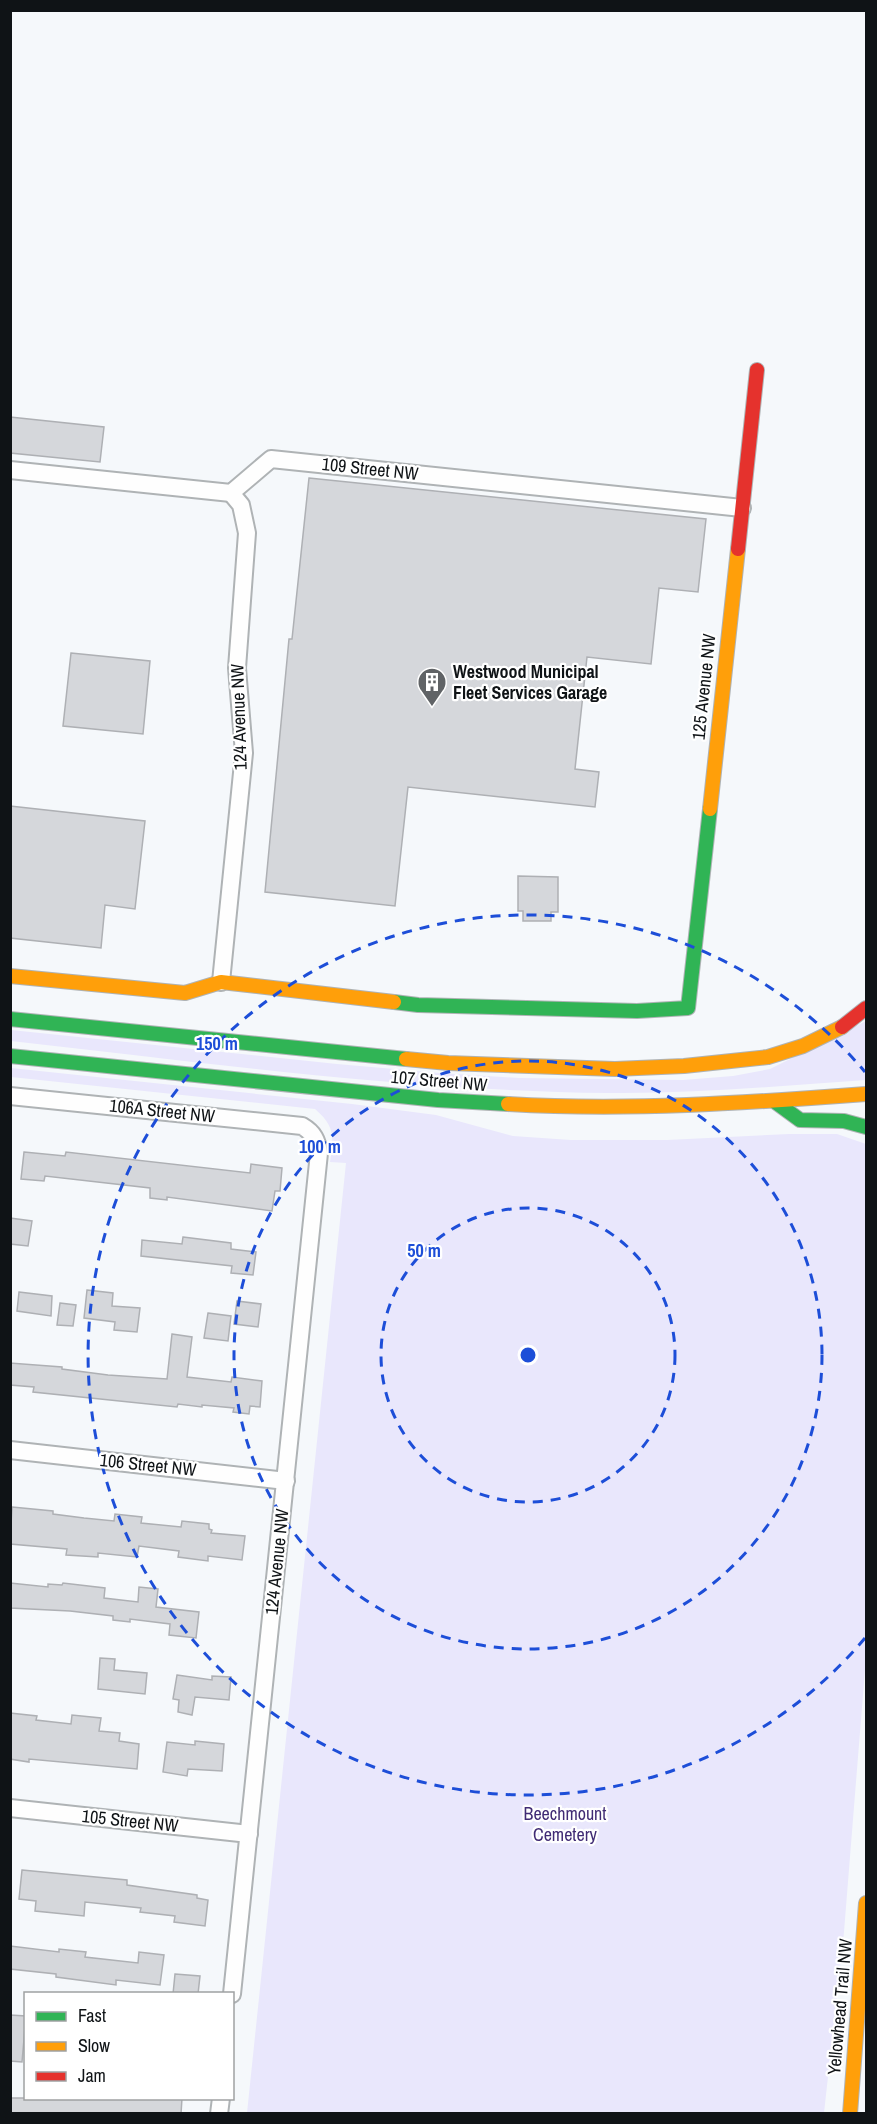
<svg xmlns="http://www.w3.org/2000/svg" width="877" height="2124" font-family="'Archivo Narrow',sans-serif">
<style>
.green{fill:#e9e7fc}
.building{fill:#d5d7db;stroke:#aeb0b4;stroke-width:1.5}
.lines{fill:none;stroke-linecap:round;stroke-linejoin:round}
.street-casing{stroke:#afb3b5;stroke-width:20}
.fast-casing{stroke:#afb3b5;stroke-width:16}
.slow-casing{stroke:#afb3b5;stroke-width:16}
.jam-casing{stroke:#afb3b5;stroke-width:16}
.street{stroke:#fefefe;stroke-width:16}
.fast{stroke:#30b455;stroke-width:14}
.slow{stroke:#ff9f0a;stroke-width:14}
.jam{stroke:#e5322d;stroke-width:14}
.ring{fill:none;stroke:#1d4ed8;stroke-width:3;stroke-dasharray:10 8}
.labels{text-anchor:middle;stroke-width:4.5;stroke-linejoin:round;paint-order:stroke}
.street-label{font-size:18px;fill:#0f1316;stroke:#fff}
.poi-label{font-size:18px;font-weight:bold;fill:#0f1316;stroke:#fff;text-anchor:start}
.park-label{font-size:18px;fill:#402b74;stroke:#fff}
.centre{fill:#1d4ed8;stroke:#fff;stroke-width:3}
.ring-label{font-size:18px;text-anchor:middle;font-weight:bold;fill:#1d4ed8;stroke:#fff;stroke-width:4.5;stroke-linejoin:round;paint-order:stroke}
</style>
<rect width="100%" height="100%" fill="#f5f8fb"/>
<g class="green">
<path d="M866,1021V1080C780,1086 694,1094 608,1093C408,1091 209,1063 11,1041V1030L337,1064L440,1073L519,1078L683,1080L733,1076L770,1069Z"/>
<path d="M11,1068L352,1104L436,1115L513,1136L571,1140H667L789,1134H837L866,1144V1657L844,1932L824,2113H247L346,1163L330,1162C334,1137 335,1126 315,1109L11,1077Z"/>
</g>
<g class="building">
<path d="M10,417L104,427L100,462L10,453Z"/>
<path d="M309,478L706,519L698,592L659,588L651,664L587,657L575,769L599,772L595,807L408,787L395,906L265,892L289,639H292Z"/>
<path d="M71,653L150,661L143,734L63,726Z"/>
<path d="M10,806L145,821L135,909L105,905L101,948L10,938Z"/>
<path d="M518,876L558,877V912H551V921H523V911H518Z"/>
<path d="M24,1152L65,1156L66,1152L250,1173L251,1164L282,1168L280,1191H275L272,1211L167,1197V1200L150,1198V1188L45,1176L44,1181L21,1179Z"/>
<path d="M10,1218L32,1221L28,1246L10,1244Z"/>
<path d="M183,1237L231,1243V1249L256,1252L253,1275L231,1273L232,1266L141,1256L142,1240L182,1244Z"/>
<path d="M87,1290L113,1293L112,1306L140,1308L137,1332L114,1330L115,1322L84,1318Z"/>
<path d="M19,1292L52,1296L51,1316L17,1311Z"/>
<path d="M237,1301L261,1304L258,1327L234,1324Z"/>
<path d="M60,1303L76,1305L73,1326L57,1325Z"/>
<path d="M208,1313L231,1316L228,1341L204,1338Z"/>
<path d="M172,1334L192,1337L187,1377L231,1382L232,1377L262,1381L260,1407L250,1406L249,1414L233,1412L234,1408L202,1405V1407L178,1404L177,1407L33,1392L34,1387L10,1385V1363L62,1367V1369L108,1375L167,1379Z"/>
<path d="M12,1507L53,1511V1514L84,1518L114,1521L115,1514L142,1517L141,1523L181,1527L182,1521L209,1524V1529L212,1530L211,1533L245,1536L242,1560L208,1556V1561L178,1557L179,1551L139,1546L137,1557L98,1553V1557L66,1555L67,1549L10,1544Z"/>
<path d="M10,1583L48,1587V1584L62,1585L63,1583L105,1588L104,1598L138,1602L139,1587L158,1589L156,1607L199,1612L196,1638L169,1635L170,1624L130,1619V1622L113,1620V1616L70,1611L10,1608Z"/>
<path d="M100,1658L115,1659L114,1670L147,1673L145,1694L98,1689Z"/>
<path d="M177,1675L212,1680V1676L231,1677L229,1700L195,1697L192,1715L178,1712L179,1700L173,1699Z"/>
<path d="M10,1713L37,1716L36,1720L71,1724L72,1715L101,1718L99,1731L120,1733L119,1741L139,1744L137,1769L29,1759V1762L10,1759Z"/>
<path d="M195,1741L224,1744L222,1771L188,1769L187,1776L163,1772L167,1742L195,1745Z"/>
<path d="M22,1870L127,1880V1885L197,1895V1898L208,1900L205,1926L174,1922L175,1916L140,1912L141,1908L85,1902L84,1916L35,1911L36,1901L19,1899Z"/>
<path d="M10,1946L59,1952V1949L86,1952L85,1957L138,1963L139,1952L164,1955L160,1985L116,1980V1985L56,1977V1974L10,1969Z"/>
<path d="M175,1974L200,1976L198,1994H173Z"/>
<path d="M10,2015L26,2016L22,2062L10,2061Z"/>
<path d="M10,2098H182L181,2114H10Z"/>
</g>
<g class="lines">
<g class="street-casing">
<g id="street">
<path d="M10,470L231,493L271,459L742,508"/>
<path d="M221,982L244,753L237,668L247,533L241,505L231,493"/>
<path d="M10,1096L302,1126C314,1133 317,1140 319,1153L232,1994"/>
<path d="M10,1450L286,1481"/>
<path d="M10,1808L249,1834"/>
<path d="M219,2114L221,2098"/>
</g>
</g>
<g class="fast-casing">
<g id="fast">
<path d="M394,1002L418,1005L637,1011L688,1008L710,809"/>
<path d="M10,1019L406,1059"/>
<path d="M10,1056L438,1100L508,1104"/>
<path d="M774,1101L800,1120L844,1121L866,1127"/>
</g>
</g>
<g class="slow-casing">
<g id="slow">
<path d="M710,809L738,549"/>
<path d="M10,976L185,993L221,982L394,1002"/>
<path d="M406,1059L448,1063L615,1069L684,1066L768,1057L803,1046L842,1027"/>
<path d="M508,1104C627,1111 747,1103 866,1094"/>
<path d="M850,2114L866,1903"/>
</g>
</g>
<g class="jam-casing">
<g id="jam">
<path d="M738,549L757,370"/>
<path d="M842,1027L866,1008"/>
</g>
</g>
<use href="#street" class="street"/>
<use href="#fast" class="fast"/>
<use href="#slow" class="slow"/>
<use href="#jam" class="jam"/>
</g>
<g class="ring">
<circle cx="528" cy="1355" r="147"/>
<circle cx="528" cy="1355" r="294"/>
<path d="M865 1638A440 440 0 1 1 865 1072"/>
</g>
<defs>
<g id="building-pin" transform="scale(1.5)"><path d="M0 17L-7.5 6A9.5 9.5 0 1 1 7.5 6Z" fill="#606366" stroke="#fff"/><path d="M-4-6H4V6H1V3H-1V6H-4ZM-2.5-4.3h1.7v1.8h-1.7ZM.8-4.3h1.7v1.8H.8ZM-2.5-1h1.7V.8h-1.7ZM.8-1h1.7V.8H.8Z" fill="#fff"/></g>
</defs>
<g fill-rule="evenodd">
<use href="#building-pin" x="432" y="682"/>
</g>
<g class="labels">
<g class="street-label">
<text transform="translate(370 469) rotate(6)" y="6">109 Street NW</text>
<text transform="translate(704 687) rotate(-84)" y="6">125 Avenue NW</text>
<text transform="translate(239 717) rotate(-92)" y="6">124 Avenue NW</text>
<text transform="translate(439 1081) rotate(5)" y="6">107 Street NW</text>
<text transform="translate(162 1111) rotate(6)" y="6">106A Street NW</text>
<text transform="translate(148 1465) rotate(6)" y="6">106 Street NW</text>
<text transform="translate(277 1562) rotate(-84)" y="6">124 Avenue NW</text>
<text transform="translate(130 1821) rotate(6)" y="6">105 Street NW</text>
<text transform="translate(840 2007) rotate(-85)" y="6">Yellowhead Trail NW</text>
</g>
<g class="poi-label">
<text x="453" y="678">Westwood Municipal<tspan x="453" dy="21">Fleet Services Garage</tspan></text>
</g>
<g class="park-label">
<text x="565" y="1820">Beechmount<tspan x="565" dy="21">Cemetery</tspan></text>
</g>
</g>
<circle cx="528" cy="1355" r="9" class="centre"/>
<g class="ring-label">
<text x="217" y="1050">150 m</text>
<text x="320" y="1153">100 m</text>
<text x="424" y="1257">50 m</text>
</g>
<rect width="877" height="2124" fill="none" stroke="#0f1316" stroke-width="24"/>
<rect x="24" y="1992" width="210" height="108" fill="#ffffff" stroke="#9fa1a2" stroke-width="1.5"/>
<rect x="36" y="2012" width="30" height="9" fill="#30b455" stroke="#9fa1a2" stroke-width="1.5"/>
<text x="78" y="2022" font-size="18" fill="#0f1316">Fast</text>
<rect x="36" y="2042" width="30" height="9" fill="#ff9f0a" stroke="#9fa1a2" stroke-width="1.5"/>
<text x="78" y="2052" font-size="18" fill="#0f1316">Slow</text>
<rect x="36" y="2072" width="30" height="9" fill="#e5322d" stroke="#9fa1a2" stroke-width="1.5"/>
<text x="78" y="2082" font-size="18" fill="#0f1316">Jam</text>
</svg>
